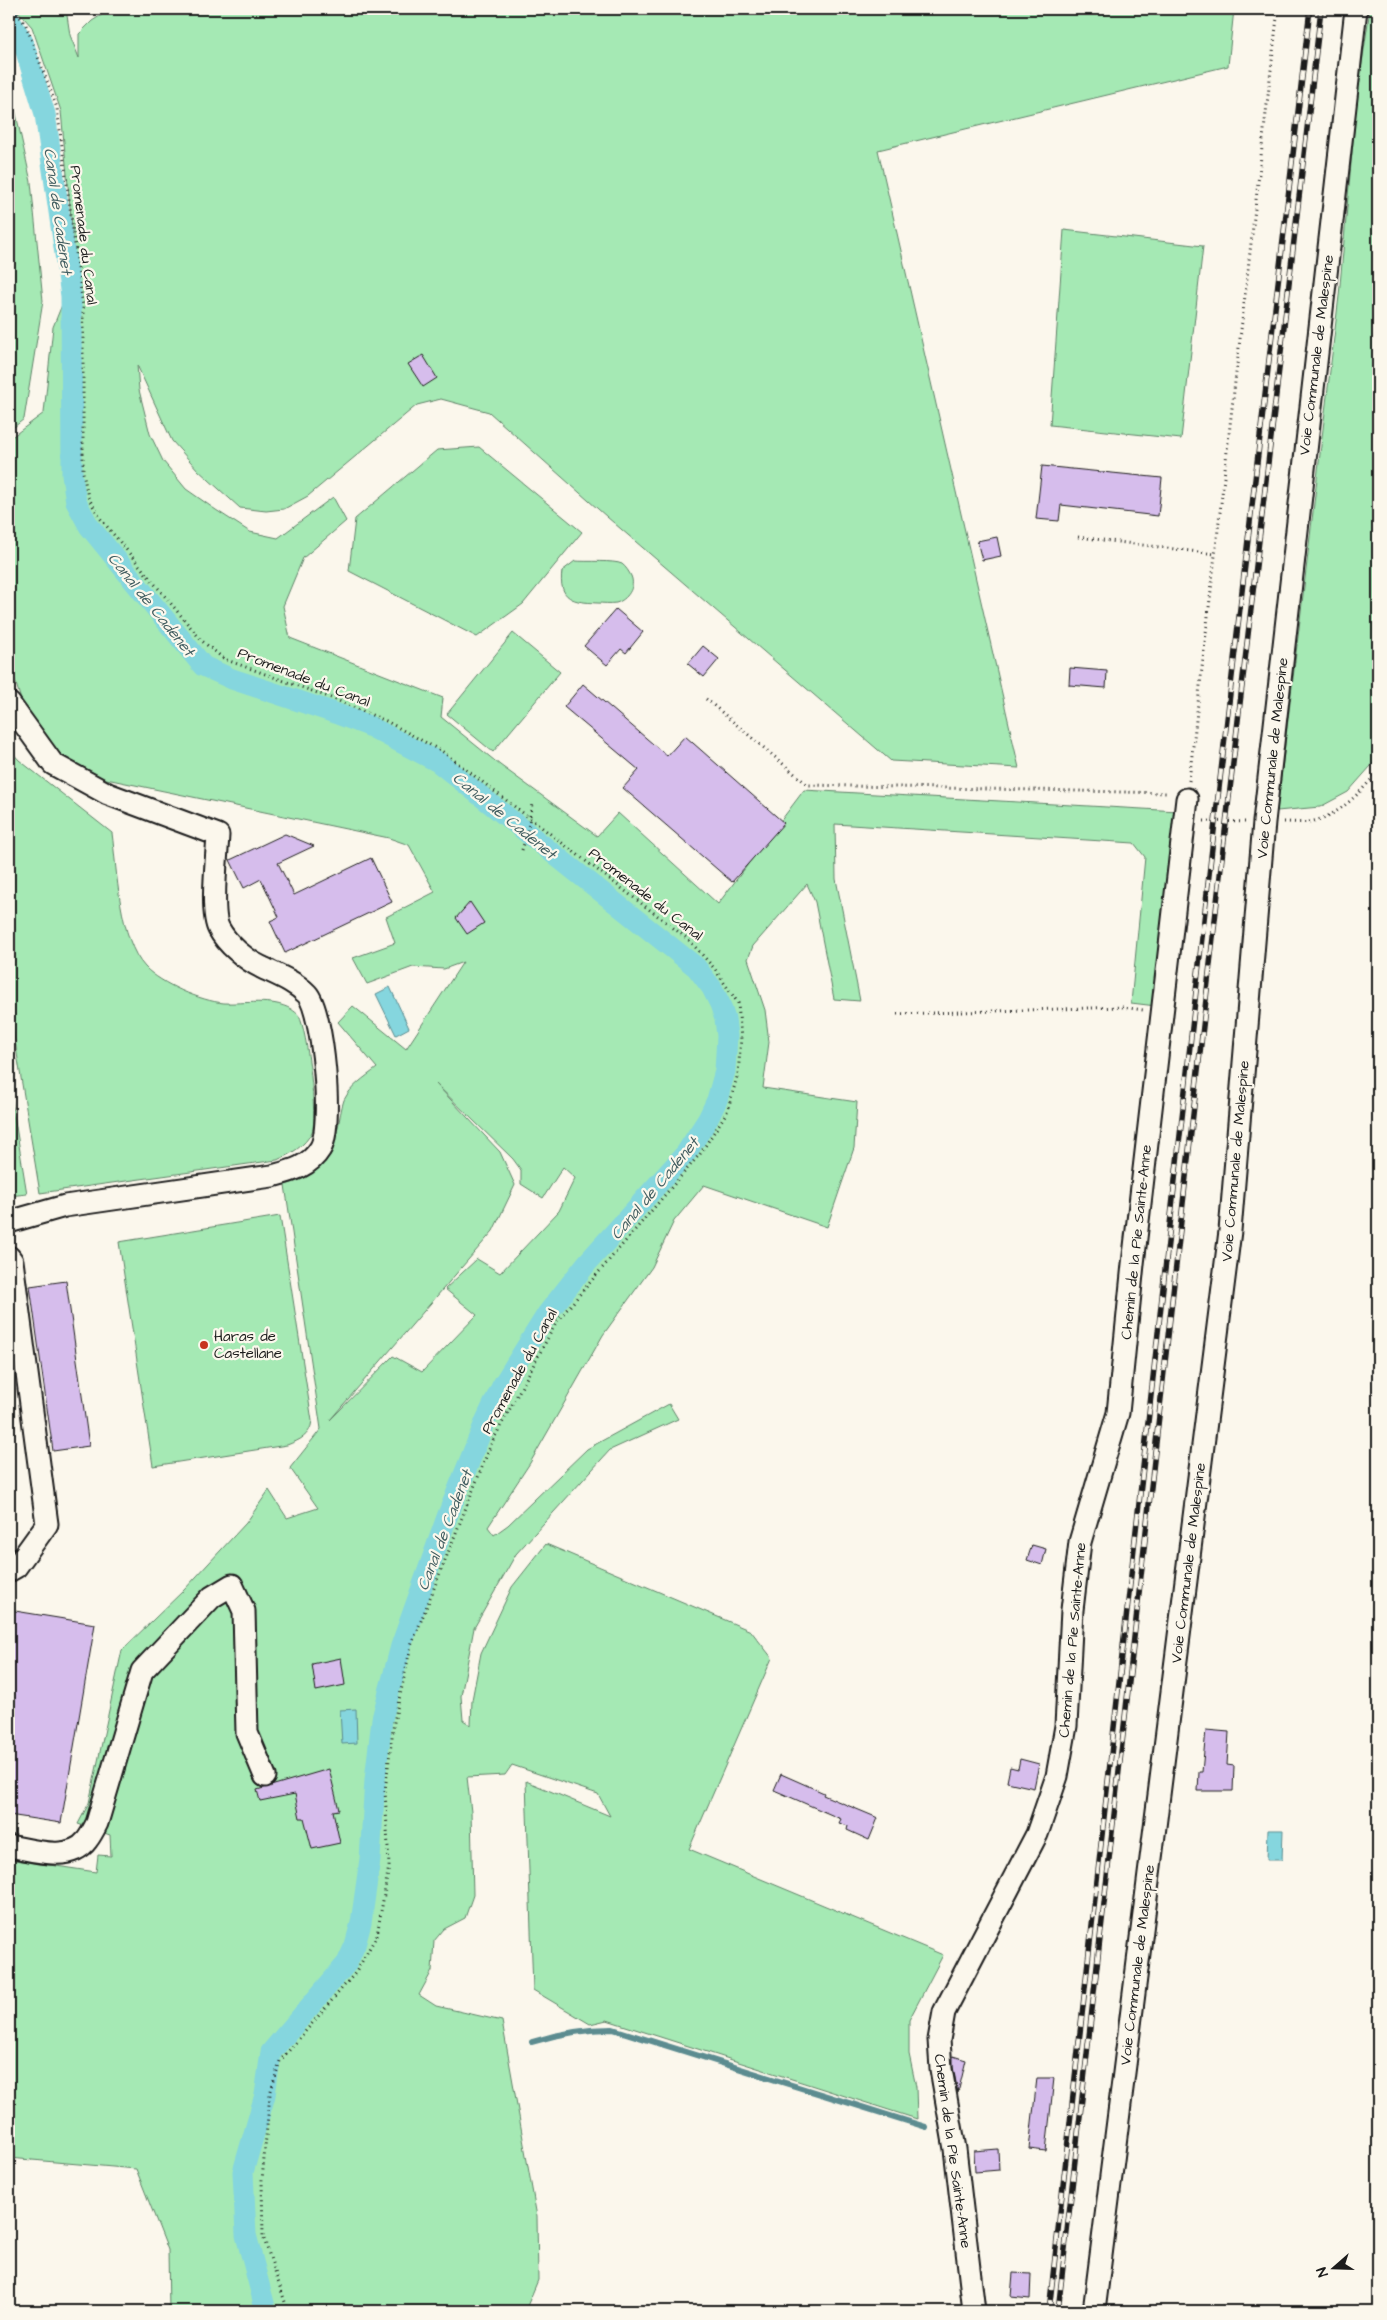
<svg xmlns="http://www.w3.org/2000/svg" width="1387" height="2320" font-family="'Architects Daughter',sans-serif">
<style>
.green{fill:#a5e9b4;stroke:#608268;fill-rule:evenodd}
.water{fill:#85d6de;stroke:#5b8c90}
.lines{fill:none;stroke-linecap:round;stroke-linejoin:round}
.stream{stroke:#5b8c90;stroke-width:6}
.canal{stroke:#85d6de;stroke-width:21}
.building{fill:#d6bdec;stroke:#1c1c1c}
.minor-casing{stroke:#1c1c1c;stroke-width:25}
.path{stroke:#1c1c1c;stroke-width:3;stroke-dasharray:1 4;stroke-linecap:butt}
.minor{stroke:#fbf7ec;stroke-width:21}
.rail-casing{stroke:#1c1c1c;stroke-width:5.5}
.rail{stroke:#fbf7ec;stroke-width:4;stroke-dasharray:11;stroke-linecap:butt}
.path-bridge{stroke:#1c1c1c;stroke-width:3;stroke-dasharray:1 4;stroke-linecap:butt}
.poi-dot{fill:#c8321e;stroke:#fbf7ec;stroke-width:2}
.labels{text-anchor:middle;stroke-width:4.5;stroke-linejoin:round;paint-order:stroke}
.street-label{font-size:15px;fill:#1c1c1c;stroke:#fbf7ec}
.poi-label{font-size:15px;fill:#1c1c1c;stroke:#fbf7ec;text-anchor:start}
.water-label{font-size:16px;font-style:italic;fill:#415d60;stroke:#fbf7ec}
</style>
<rect width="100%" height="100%" fill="#fbf7ec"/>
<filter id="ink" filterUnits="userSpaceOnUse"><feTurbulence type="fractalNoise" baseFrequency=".02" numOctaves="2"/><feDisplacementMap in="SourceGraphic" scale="10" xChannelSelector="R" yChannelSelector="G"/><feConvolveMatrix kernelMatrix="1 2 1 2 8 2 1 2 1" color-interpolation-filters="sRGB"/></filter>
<g filter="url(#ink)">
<g class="green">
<path d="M16,9H66L70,35L79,58V34L92,21L111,9H1234L1228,66L878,150L1019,768L891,761L607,517L489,412L441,399L417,405L308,496L284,509L266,511L240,508L198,470L172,441L137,365L139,390L150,434L163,461L186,489L216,510L250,532L278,538L333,497L346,521L303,558L283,606L290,638L443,698L441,717L500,765L597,836L618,813L718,904L804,790L1178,811L1156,1006L1131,1003L1145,857L1134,843L835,824L836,879L860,1001L834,999L815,902L807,884L753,946L748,959L765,1010L769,1042L763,1088L857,1102L854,1148L827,1227L704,1185L674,1221L652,1267L603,1335L530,1463L488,1527L494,1535L508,1525L587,1449L669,1404L678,1419L610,1450L516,1554L474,1628L461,1696L463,1720L471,1725L472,1700L481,1653L512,1587L546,1544L751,1631L772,1658L689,1849L943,1955L909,2020V2054L916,2087L917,2119L607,2020L590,2024L533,1990L526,1781L610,1816L598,1794L512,1765L505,1775L467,1777L471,1812L473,1895L465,1918L444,1929L434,1941L432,1971L419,1995L436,2006L502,2021L537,2217L538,2280L525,2311H169L168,2250L136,2169L9,2158V1859L96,1872L98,1855L111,1856L110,1835L78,1824L89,1803L122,1650L184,1590L246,1523L269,1490L287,1518L318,1508L290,1468L321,1429L285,1185C318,1177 331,1159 338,1127C340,1118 341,1108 344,1100C351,1086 364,1078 377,1068L338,1022L353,1006L406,1049L463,962L444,969L413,967L367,984L353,958L395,943L386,917L435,892L409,845L389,838L92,776L58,752L37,729L21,700L9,661V439L44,413L53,327L76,270L61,111L32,27ZM436,1084L513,1159L521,1170V1184L543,1198L563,1167L575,1178L559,1211L500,1273L477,1259L445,1289L477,1315L422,1372L393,1356L330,1420L493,1231L515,1185L500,1152Z"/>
<path d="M1370,9H1378V758L1348,792L1320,807L1277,811L1339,296L1357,97Z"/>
<path d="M9,82L31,182L43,301L24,419L9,431Z"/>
<path d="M1064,230L1203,246L1181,439L1050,425Z"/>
<path d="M479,447L582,532L523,604L477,637L349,571L355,519L437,450Z"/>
<path d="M575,561C586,562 614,560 622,564C626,567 629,572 631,576C636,587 627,600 616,603C610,604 603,603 597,603C574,602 558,600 562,571Z"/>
<path d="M513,633L560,672L493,752L447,714Z"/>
<path d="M9,749L19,760L112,833C117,871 119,939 145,967C161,984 201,1001 224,1003C245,1004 271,998 291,1009C294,1011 298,1014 299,1016C307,1030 318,1119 312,1132C305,1146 291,1154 277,1160L40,1193L9,1005Z"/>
<path d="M9,1084L27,1194L9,1196Z"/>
<path d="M280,1216L312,1421C310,1436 300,1440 287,1445L153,1466L119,1242Z"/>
</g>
<g class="water">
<path d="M390,987L409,1028L396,1035L376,994Z"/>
<path d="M356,1709L357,1743L342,1744L340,1710Z"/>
<path d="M1268,1830H1283L1282,1860H1267Z"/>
</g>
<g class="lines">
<path class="stream" d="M532,2042C560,2033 584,2029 613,2029L926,2127"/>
<path class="canal" d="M9,19L23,42L45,114L71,296L72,475L76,502L89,526L203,666L232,679L332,712L369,726L438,762L696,967L712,988L720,1004L725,1019L727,1036L725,1071L717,1100L708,1119L686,1153L587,1263L547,1314L502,1386L486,1420L447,1517L401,1646L382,1719L375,1780L370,1859L361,1923L355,1945L347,1963L271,2052L265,2095L243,2172L246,2235L266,2311"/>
</g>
<g class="building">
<path d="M423,355L437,378L423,387L408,364Z"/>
<path d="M1042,466L1162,478L1158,516L1061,505L1059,521L1036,519Z"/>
<path d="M997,537L1001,556L982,560L977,541Z"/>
<path d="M616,609L643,632L626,653L621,649L607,665L584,646Z"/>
<path d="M703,646L719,659L704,677L688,664Z"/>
<path d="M1070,668L1107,671L1106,688L1069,685Z"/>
<path d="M583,684L667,756L685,736L784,823L732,882L623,788L639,770L564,707Z"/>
<path d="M285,834L314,846L278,863L294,895L371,858L392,902L285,953L270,921L279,917L261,879L244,888L230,860Z"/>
<path d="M470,902L484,923L467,934L456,918Z"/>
<path d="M66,1281L89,1446L53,1451L30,1286Z"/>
<path d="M1032,1545L1046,1549L1042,1565L1027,1560Z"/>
<path d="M9,1610L95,1624L61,1823L9,1815Z"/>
<path d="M341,1658L345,1685L316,1691L312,1664Z"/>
<path d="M1206,1730L1229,1732L1227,1765L1234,1766L1233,1791H1198L1199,1772H1202Z"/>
<path d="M1020,1759L1039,1764L1034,1788L1007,1782L1010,1767L1018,1769Z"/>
<path d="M329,1769L339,1810L333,1811L340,1843L312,1849L304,1818H300L295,1794L260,1801L257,1790Z"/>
<path d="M781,1774L824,1793L823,1795L878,1818L869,1840L847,1830L848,1826L839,1823L841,1819L774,1790Z"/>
<path d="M953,2056L966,2060L958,2093L953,2067Z"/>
<path d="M1037,2078H1054L1046,2151L1029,2149Z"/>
<path d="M998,2149L999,2170L975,2172L974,2151Z"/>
<path d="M1013,2273L1031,2274L1030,2299L1011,2297Z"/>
</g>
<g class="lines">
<g class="minor-casing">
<g id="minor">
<path d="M9,703L53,764L108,794L218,835C217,856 210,913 219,929C227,944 246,960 261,967C277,975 294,981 307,994C323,1011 334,1128 320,1149C309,1167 291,1171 272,1176L65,1206L9,1222"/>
<path d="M9,1257L12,1261L47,1524L16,1567L9,1571"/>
<path d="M9,1846C32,1850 70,1863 87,1840C91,1835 94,1829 97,1823L142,1671L212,1597L232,1585L244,1611L247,1733L265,1776"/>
<path d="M974,2311L955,2149L941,2069L939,2040L944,2012L1037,1834L1057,1776L1066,1726L1072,1610L1080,1542L1118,1413L1133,1264L1187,799"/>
<path d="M1094,2311L1230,1231L1264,822L1356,9"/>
</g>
</g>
<g class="path">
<path d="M14,9L26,25L57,108L83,306V472L88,497L100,518L202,641L224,659L334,699L386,721L443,752L688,939L714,968L738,1003L741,1039L738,1074L727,1112L700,1154L557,1321L492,1442L411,1646L394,1722L385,1790L389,1866L377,1935L356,1972L280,2061L270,2094L262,2180L263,2236L288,2311"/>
<path d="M1078,537L1215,554"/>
<path d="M706,699L808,785L1168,793"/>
<path d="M1189,781L1278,9"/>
<path d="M1204,821L1246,822"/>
<path d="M1284,822C1292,822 1301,823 1308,822C1338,818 1359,793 1378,772"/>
<path d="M897,1014L1122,1007L1143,1010"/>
</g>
<use href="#minor" class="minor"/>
<g class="rail-casing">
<g id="rail">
<path d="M1049,2311L1212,848L1310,9"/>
<path d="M1058,2311L1223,849L1321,9"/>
</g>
</g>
<use href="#rail" class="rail"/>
<path class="path-bridge" d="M522,850L527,834L532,804"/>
</g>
</g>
<circle class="poi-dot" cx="204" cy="1345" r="5"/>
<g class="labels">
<g class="street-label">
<text transform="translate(84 235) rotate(83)" y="5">Promenade du Canal</text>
<text transform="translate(1316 355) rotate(-83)" y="5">Voie Communale de Malespine</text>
<text transform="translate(304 677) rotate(21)" y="5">Promenade du Canal</text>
<text transform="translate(1272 758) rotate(-84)" y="5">Voie Communale de Malespine</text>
<text transform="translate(646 894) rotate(38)" y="5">Promenade du Canal</text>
<text transform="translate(1235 1161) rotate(-85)" y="5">Voie Communale de Malespine</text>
<text transform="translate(1136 1242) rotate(-84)" y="5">Chemin de la Pie Sainte-Anne</text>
<text transform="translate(519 1371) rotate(-61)" y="5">Promenade du Canal</text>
<text transform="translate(1188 1563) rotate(-83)" y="5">Voie Communale de Malespine</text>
<text transform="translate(1072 1640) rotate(-85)" y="5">Chemin de la Pie Sainte-Anne</text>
<text transform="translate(1137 1965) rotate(-83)" y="5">Voie Communale de Malespine</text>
<text transform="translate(953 2151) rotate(82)" y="5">Chemin de la Pie Sainte-Anne</text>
</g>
<g class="poi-label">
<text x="214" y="1341">Haras de<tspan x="214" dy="17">Castellane</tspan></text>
</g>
<g class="water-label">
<text transform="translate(59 211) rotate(82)" y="6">Canal de Cadenet</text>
<text transform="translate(152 604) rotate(51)" y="6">Canal de Cadenet</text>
<text transform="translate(505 815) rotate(39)" y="6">Canal de Cadenet</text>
<text transform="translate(654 1188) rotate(-50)" y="6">Canal de Cadenet</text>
<text transform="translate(444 1530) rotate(-69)" y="6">Canal de Cadenet</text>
</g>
</g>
<rect width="1387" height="2320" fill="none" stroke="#fbf7ec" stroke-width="30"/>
<rect x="15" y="15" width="1357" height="2290" fill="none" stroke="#1c1c1c" stroke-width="2" filter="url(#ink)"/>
<g transform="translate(1334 2268) rotate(250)" stroke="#fbf7ec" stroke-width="4" paint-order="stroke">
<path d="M0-4L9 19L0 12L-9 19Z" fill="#1c1c1c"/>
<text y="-8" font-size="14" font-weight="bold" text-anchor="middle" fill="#1c1c1c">N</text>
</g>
</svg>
